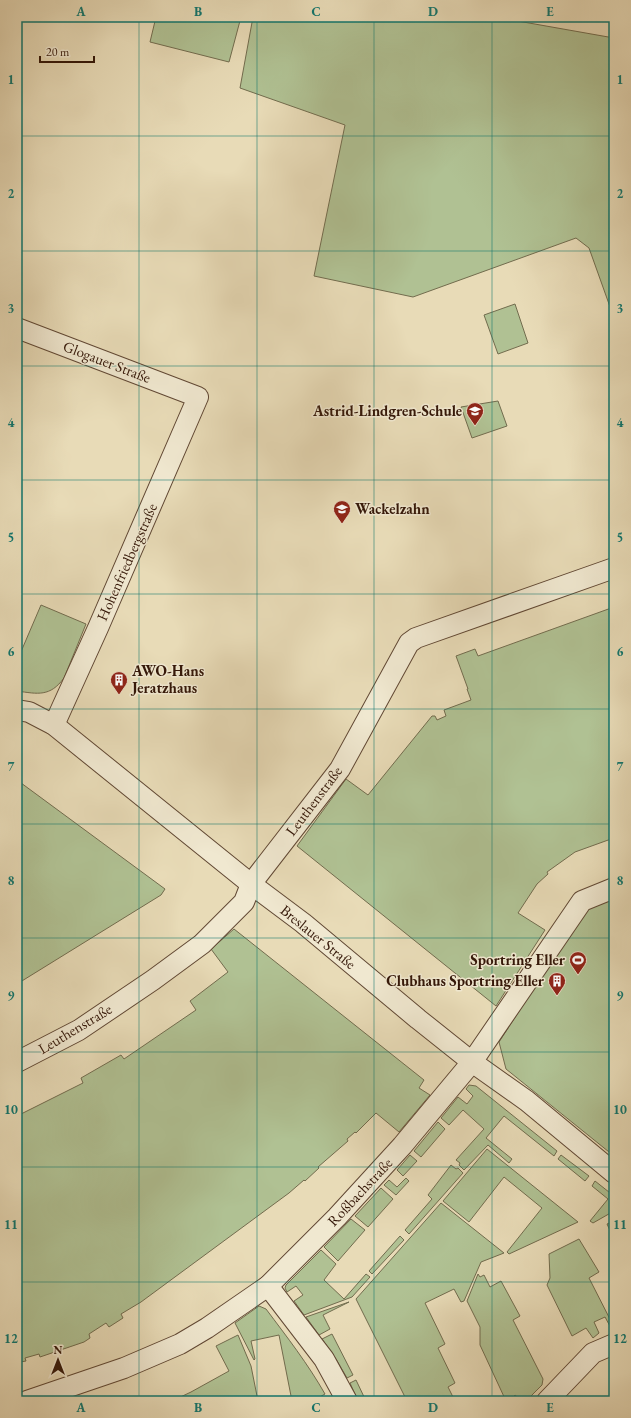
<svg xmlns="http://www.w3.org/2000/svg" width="631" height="1418" font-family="'EB Garamond',serif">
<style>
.green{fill:#b0c193;stroke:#726c4e}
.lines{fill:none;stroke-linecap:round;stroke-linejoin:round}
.minor-casing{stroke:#614834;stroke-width:22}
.minor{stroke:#f0e8d0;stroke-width:20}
.grid{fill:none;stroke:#0f766e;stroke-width:1;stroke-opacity:0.55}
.labels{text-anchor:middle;stroke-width:3;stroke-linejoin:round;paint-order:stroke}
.street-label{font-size:15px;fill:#341708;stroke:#f0e8d0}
.poi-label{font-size:15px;font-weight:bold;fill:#341708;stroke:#f0e8d0;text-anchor:end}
.neatline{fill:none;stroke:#0f766e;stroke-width:1.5}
.grid-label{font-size:13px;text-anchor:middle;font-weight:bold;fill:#0f766e}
</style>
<rect width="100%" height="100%" fill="#e8dbb7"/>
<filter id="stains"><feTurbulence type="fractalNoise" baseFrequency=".005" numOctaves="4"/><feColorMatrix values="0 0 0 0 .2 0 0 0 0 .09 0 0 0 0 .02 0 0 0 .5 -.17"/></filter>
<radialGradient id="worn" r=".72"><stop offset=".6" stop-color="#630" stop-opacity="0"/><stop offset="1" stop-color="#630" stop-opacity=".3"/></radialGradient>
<g class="green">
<path d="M156,17H241L229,62L150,42Z"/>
<path d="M253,17H495L614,38V318L589,248L576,238L413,297L314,276L345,125L240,88Z"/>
<path d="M515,304L528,343L498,354L484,315Z"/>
<path d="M498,401L507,426L472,438L461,407Z"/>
<path d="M41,605L86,624L64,678C50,697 38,694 17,691V661Z"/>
<path d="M614,607V848L611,839L575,852L547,872L548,874L537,884L518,913L545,930L496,1006L297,846L346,779L368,795L432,716H435L437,720L446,716L444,710L471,700L467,689H468L456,656L475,649L478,656Z"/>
<path d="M17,780L165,889L161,895L17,984Z"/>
<path d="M614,898V1156L506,1069L499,1042L586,908Z"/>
<path d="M234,929L424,1080L419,1088L430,1095L399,1132L376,1113L356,1133L355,1132L347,1139L348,1141L318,1167L319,1168L305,1181L304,1180L289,1193L141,1302L121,1314L123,1318L109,1327L106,1323L89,1334L90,1338L84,1342L40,1357L39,1354L25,1358L26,1361L20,1362L17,1352V1116L83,1083L81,1078L121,1055L124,1059L196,1010L190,1001L228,972L211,949Z"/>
<path d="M469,1085L476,1086L557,1151L554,1156L504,1116L486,1138L512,1159L509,1163L488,1145L464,1170L459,1165L460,1163L456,1160L484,1129L463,1110L449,1125L441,1118L458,1097L467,1104L473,1096L466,1089Z"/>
<path d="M438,1122L445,1129L421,1157L414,1151Z"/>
<path d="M487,1149L578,1222L509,1254L507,1252L542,1208L504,1177L469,1222L443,1201Z"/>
<path d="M410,1155L417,1161L403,1176L397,1170Z"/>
<path d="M561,1155L589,1176L585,1181L558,1159Z"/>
<path d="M451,1165L456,1169L458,1168L463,1173L409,1234L405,1230L432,1199L428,1195Z"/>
<path d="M406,1178L409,1181L396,1195L384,1185L389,1180L397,1187Z"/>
<path d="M595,1181L614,1196V1211L593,1223L590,1221L608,1199L592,1186Z"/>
<path d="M381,1188L393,1199L368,1227L355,1216Z"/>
<path d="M441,1203L504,1253L481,1262L464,1301L461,1302L454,1289L425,1303L445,1344L438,1348L455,1383L448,1387L455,1401H407L356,1299Z"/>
<path d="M351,1219L365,1230L338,1261L324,1247Z"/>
<path d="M614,1221V1239L607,1224Z"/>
<path d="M400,1236L404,1240L372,1274L369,1271Z"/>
<path d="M579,1239L599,1272L589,1278L614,1327L611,1328L605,1317L594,1322L599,1333L593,1338L586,1328L572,1336L547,1285L550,1278L549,1254Z"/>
<path d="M321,1250L336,1264L324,1280L344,1299L366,1274L370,1277L352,1297L304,1315L294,1301L303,1295L296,1286L287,1292L285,1288L286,1285Z"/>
<path d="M478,1274L480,1277L484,1275L490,1287L501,1281L520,1316L513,1320L543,1379L542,1385L526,1401H522L515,1395L509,1401H506L480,1345V1327L467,1301Z"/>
<path d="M349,1302L323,1315L330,1329L319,1335L306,1317Z"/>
<path d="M259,1306L266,1309C287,1337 308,1364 325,1394L316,1399V1401H292L279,1335L251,1341L255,1359L254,1360L235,1323Z"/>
<path d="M332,1334L353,1375L347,1378L336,1359L322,1339Z"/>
<path d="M238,1335L251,1366L258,1401H172L191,1392L229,1371L216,1346Z"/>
<path d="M356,1380L366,1401H358L350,1383Z"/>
</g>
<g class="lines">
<g class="minor-casing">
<g id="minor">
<path d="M17,328L198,397L98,628L54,725"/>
<path d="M17,710L29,712L54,725L251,884L303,923L418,1019L472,1062L527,1101L614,1173"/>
<path d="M17,1062L79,1030L153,980L202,944L244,902L251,884L340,769L409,643L416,638L614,568"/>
<path d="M268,1286L324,1359L347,1401"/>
<path d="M27,1401L124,1368L180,1344L207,1328L268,1286L337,1217L402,1146L472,1062L582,901L614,888"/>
<path d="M547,1401L593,1353L614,1344"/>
</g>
</g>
<use href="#minor" class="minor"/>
</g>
<path class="grid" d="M139,17V1401M257,17V1401M374,17V1401M492,17V1401M17,136H614M17,251H614M17,366H614M17,480H614M17,594H614M17,709H614M17,824H614M17,938H614M17,1052H614M17,1167H614M17,1282H614"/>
<defs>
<g id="school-pin" transform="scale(0.9)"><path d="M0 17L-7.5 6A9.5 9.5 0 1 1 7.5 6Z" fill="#8f2418" stroke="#f0e8d0"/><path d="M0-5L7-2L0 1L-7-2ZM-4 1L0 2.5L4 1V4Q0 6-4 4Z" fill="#fff"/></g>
<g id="building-pin" transform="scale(0.9)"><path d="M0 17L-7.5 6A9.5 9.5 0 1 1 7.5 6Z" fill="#8f2418" stroke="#f0e8d0"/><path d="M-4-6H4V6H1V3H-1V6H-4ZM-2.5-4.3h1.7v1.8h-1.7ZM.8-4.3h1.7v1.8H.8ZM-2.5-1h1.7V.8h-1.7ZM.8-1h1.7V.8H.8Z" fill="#fff"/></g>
<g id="stadium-pin" transform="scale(0.9)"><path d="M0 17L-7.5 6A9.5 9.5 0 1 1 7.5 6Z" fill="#8f2418" stroke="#f0e8d0"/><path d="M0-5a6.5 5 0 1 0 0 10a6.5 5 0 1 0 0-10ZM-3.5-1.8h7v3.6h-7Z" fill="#fff"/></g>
</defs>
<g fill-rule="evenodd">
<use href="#school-pin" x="475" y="411"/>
<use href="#school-pin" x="342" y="509"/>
<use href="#building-pin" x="119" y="680"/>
<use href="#stadium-pin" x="578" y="960"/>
<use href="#building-pin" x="557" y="981"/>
</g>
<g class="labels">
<g class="street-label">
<text transform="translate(107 362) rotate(21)" y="5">Glogauer Straße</text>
<text transform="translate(127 562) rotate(-66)" y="5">Hohenfriedbergstraße</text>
<text transform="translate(314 801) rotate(-53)" y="5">Leuthenstraße</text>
<text transform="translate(318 937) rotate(39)" y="5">Breslauer Straße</text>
<text transform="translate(75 1029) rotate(-31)" y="5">Leuthenstraße</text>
<text transform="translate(360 1192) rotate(-47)" y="5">Roßbachstraße</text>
</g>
<g class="poi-label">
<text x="462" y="416">Astrid-Lindgren-Schule</text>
<text x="355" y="514" text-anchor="start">Wackelzahn</text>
<text x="132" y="676" text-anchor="start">AWO-Hans<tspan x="132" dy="17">Jeratzhaus</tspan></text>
<text x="565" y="965">Sportring Eller</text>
<text x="544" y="986">Clubhaus Sportring Eller</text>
</g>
</g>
<rect width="631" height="1418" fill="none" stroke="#e8dbb7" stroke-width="44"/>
<g transform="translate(58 1360)" stroke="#f0e8d0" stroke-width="3" paint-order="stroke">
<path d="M0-3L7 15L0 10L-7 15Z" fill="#341708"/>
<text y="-6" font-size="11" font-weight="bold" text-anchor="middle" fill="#341708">N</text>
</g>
<path d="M40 56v6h54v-6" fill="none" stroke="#341708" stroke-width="2"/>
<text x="46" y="56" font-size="12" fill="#341708" stroke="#f0e8d0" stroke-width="3" paint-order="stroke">20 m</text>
<rect x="22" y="22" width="587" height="1374" class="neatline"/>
<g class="grid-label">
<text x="81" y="16">A</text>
<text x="198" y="16">B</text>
<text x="316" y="16">C</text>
<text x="433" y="16">D</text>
<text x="550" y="16">E</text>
<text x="11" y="84">1</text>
<text x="620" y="84">1</text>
<text x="11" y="198">2</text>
<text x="620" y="198">2</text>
<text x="11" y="313">3</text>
<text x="620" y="313">3</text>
<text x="11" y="427">4</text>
<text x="620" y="427">4</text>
<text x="11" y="542">5</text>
<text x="620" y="542">5</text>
<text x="11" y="656">6</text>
<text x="620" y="656">6</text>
<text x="11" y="771">7</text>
<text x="620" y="771">7</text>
<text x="11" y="885">8</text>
<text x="620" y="885">8</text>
<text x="11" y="1000">9</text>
<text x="620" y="1000">9</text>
<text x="11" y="1114">10</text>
<text x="620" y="1114">10</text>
<text x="11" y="1229">11</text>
<text x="620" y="1229">11</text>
<text x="11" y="1343">12</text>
<text x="620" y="1343">12</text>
<text x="81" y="1412">A</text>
<text x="198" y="1412">B</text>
<text x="316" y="1412">C</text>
<text x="433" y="1412">D</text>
<text x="550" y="1412">E</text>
</g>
<rect width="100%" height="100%" filter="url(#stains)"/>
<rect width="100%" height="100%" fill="url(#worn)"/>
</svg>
